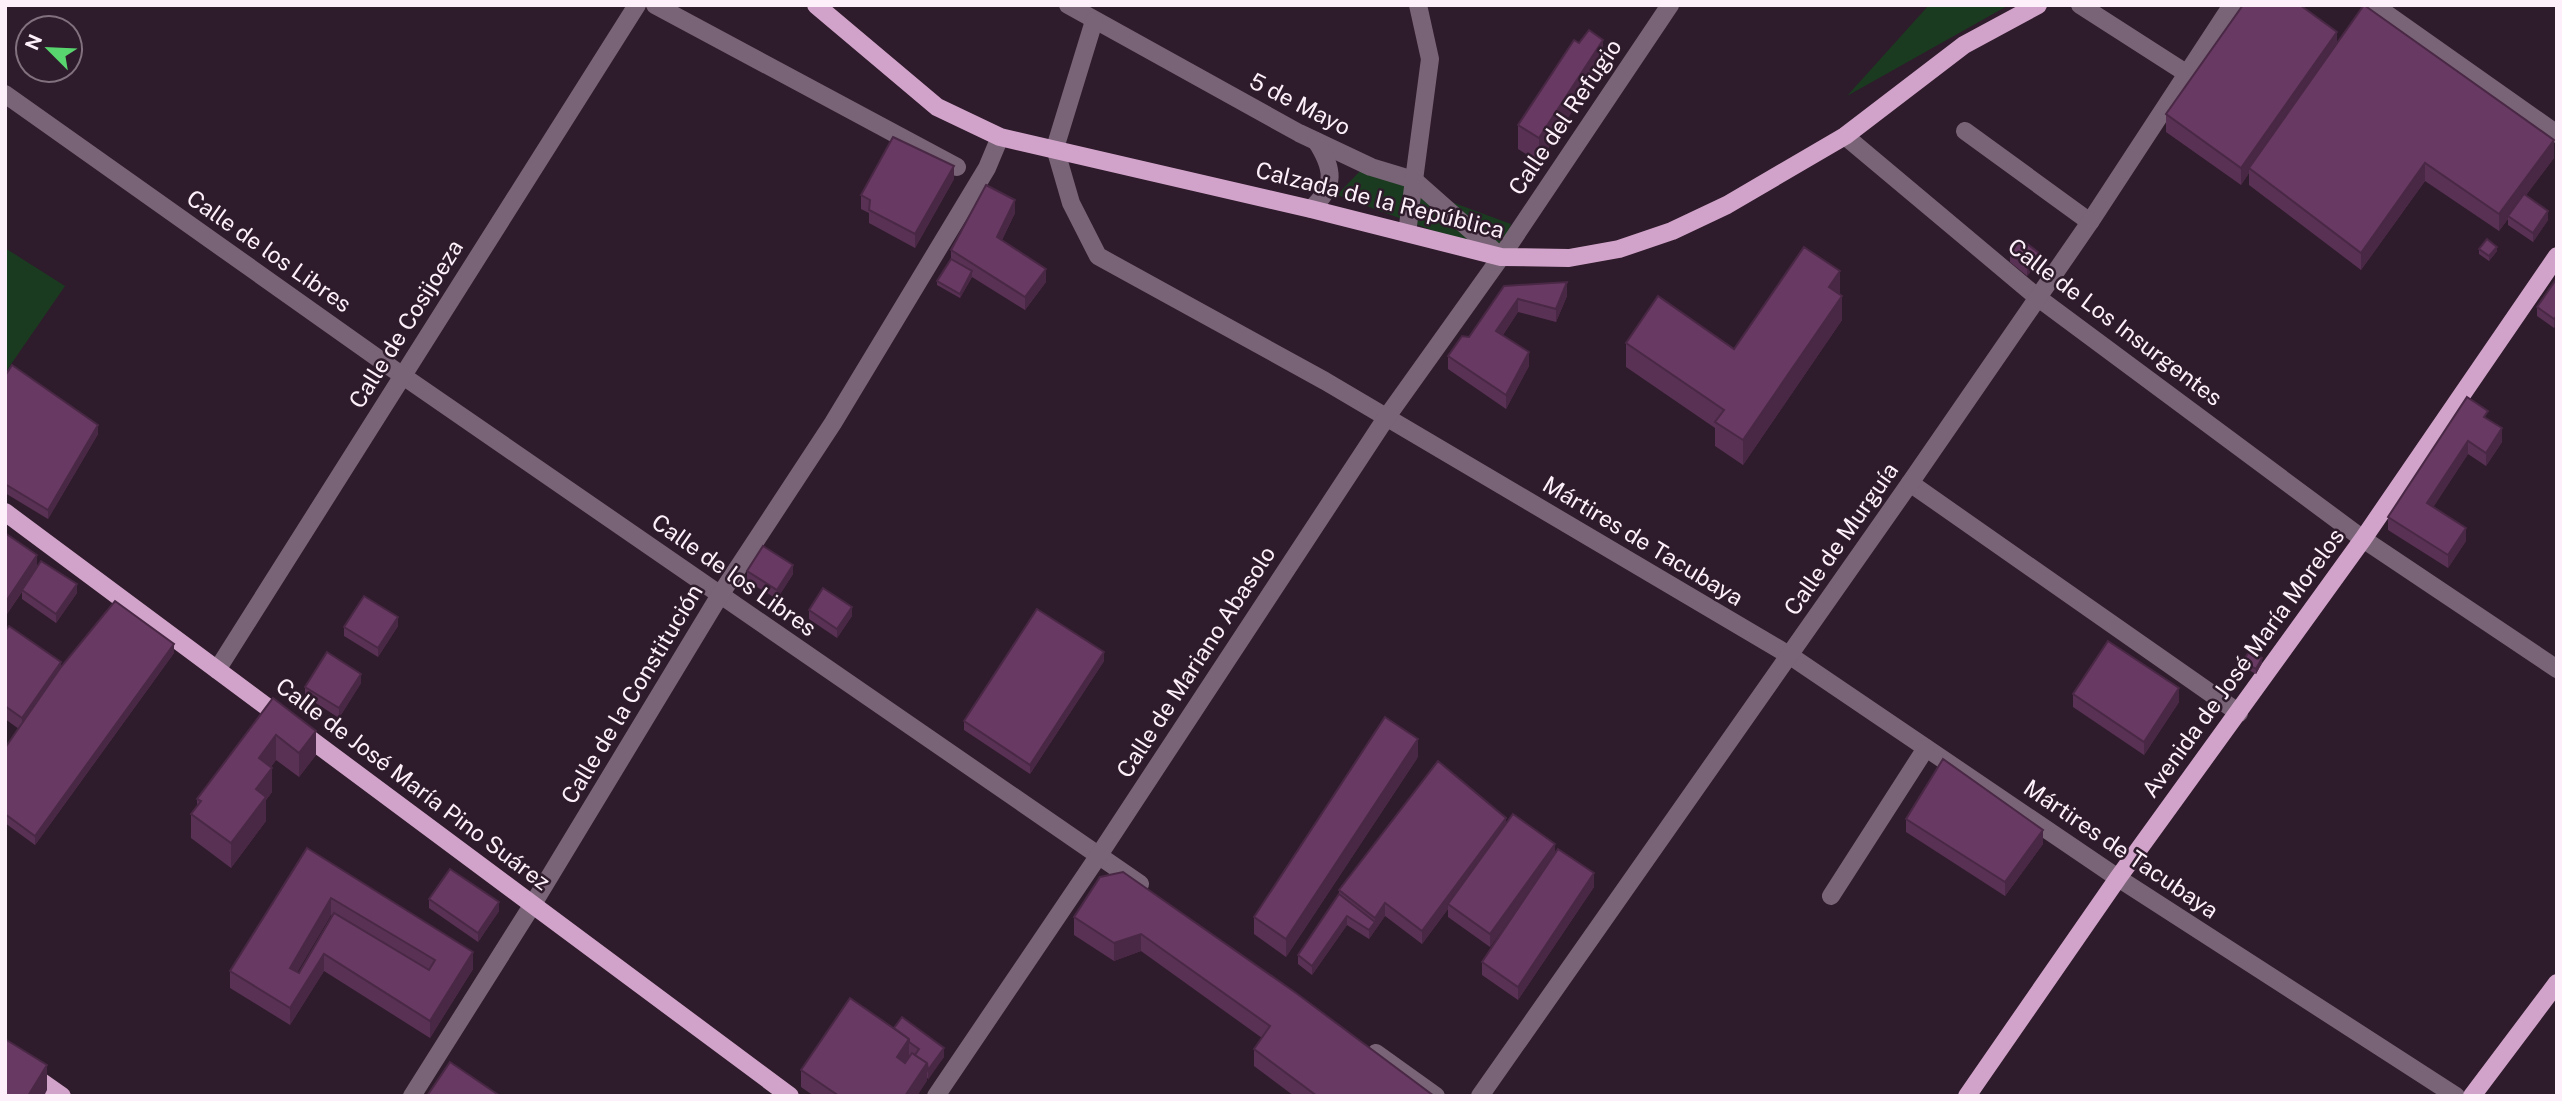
<svg xmlns="http://www.w3.org/2000/svg" width="2562" height="1101" font-family="'Public Sans',sans-serif">
<style>
.green{fill:#1b3b20}
.lines{fill:none;stroke-linecap:round;stroke-linejoin:round}
.minor{stroke:#796376;stroke-width:18}
.major{stroke:#d2a3ca;stroke-width:18}
.wall{fill:#593154;fill-rule:evenodd}
.shaded-wall{fill:#492845}
.building{fill:#683962;stroke:#492845;stroke-width:2;fill-rule:evenodd}
.labels{text-anchor:middle;stroke-width:5;stroke-linejoin:round;paint-order:stroke}
.street-label{font-size:23px;fill:#fdf0fa;stroke:#2e1b2b}
</style>
<rect width="100%" height="100%" fill="#2e1b2b"/>
<g class="green">
<path d="M1929,5H2009L1847,96Z"/>
<path d="M1362,169L1511,224L1499,255L1337,195Z"/>
<path d="M5,248L65,286L5,373Z"/>
</g>
<g class="lines">
<g class="minor">
<path d="M655,5L957,167"/>
<path d="M1068,5L1299,133L1371,167L1414,180L1501,257"/>
<path d="M2080,5L2186,73"/>
<path d="M2374,5L2557,134"/>
<path d="M1094,21L1055,148L1071,203L1098,256L1325,381L1789,655L2118,878L2456,1096"/>
<path d="M5,94L403,376L1140,884"/>
<path d="M1965,131L2090,222"/>
<path d="M1845,136L2037,297L2363,539L2557,669"/>
<path d="M1311,209C1336,186 1334,169 1316,141"/>
<path d="M1407,233L1430,59L1418,5"/>
<path d="M1910,483L2239,713"/>
<path d="M217,670L637,5"/>
<path d="M1831,896L1926,748"/>
<path d="M1376,1053L1436,1096"/>
<path d="M412,1096L533,904L720,595L833,423L987,168L1000,137"/>
<path d="M936,1096L1099,855L1386,418L1501,257L1670,5"/>
<path d="M1480,1096L1910,483L2090,222L2232,5"/>
</g>
<g class="major">
<path d="M816,5L937,107L1000,137L1311,209L1501,257L1569,258L1619,249L1672,231L1727,205L1845,136L1964,45L2038,5"/>
<path d="M5,512L790,1096"/>
<path d="M5,1056L62,1096"/>
<path d="M1967,1096L2118,878L2363,539L2557,256"/>
<path d="M2472,1096L2557,983"/>
</g>
</g>
<g class="wall">
<path d="M1579,43L1603,64L1539,162L1518,149V125Z"/>
<path d="M2337,43L2554,158L2526,195L2548,220L2533,242L2508,225V219L2499,231L2425,181L2361,270L2249,185V173L2241,185L2166,132V114Z"/>
<path d="M954,179L915,248L869,223V213L861,209V195Z"/>
<path d="M1015,213L1002,240L1046,282L1025,310L972,277L960,298L937,285V281L951,259V250Z"/>
<path d="M2479,249L2497,251L2489,261L2479,254Z"/>
<path d="M2010,253L2039,262L2027,276L2010,262Z"/>
<path d="M2557,278L2554,328L2537,316V307Z"/>
<path d="M1504,286L1567,296L1556,322L1518,312L1503,335L1529,366L1506,409L1448,369V356L1469,337Z"/>
<path d="M1840,294L1842,320L1743,465L1715,446V428L1626,367V343L1734,349Z"/>
<path d="M5,376L98,434L48,519L5,493Z"/>
<path d="M2488,420L2502,442L2486,466L2468,454L2433,507L2466,541L2448,568L2388,530V517Z"/>
<path d="M5,533L37,567L77,593L56,623L22,599V592L5,617Z"/>
<path d="M747,571L793,574L777,599L747,581Z"/>
<path d="M809,610L852,616L837,638L809,619Z"/>
<path d="M398,626L378,657L344,636V627Z"/>
<path d="M5,631L61,667L174,653L35,845L5,823V749L19,729L5,719Z"/>
<path d="M1104,661L1030,774L964,730V721Z"/>
<path d="M2243,662L2262,663L2256,674L2243,667Z"/>
<path d="M361,683L339,718L305,696V687Z"/>
<path d="M2073,694L2179,702L2144,755L2073,707Z"/>
<path d="M273,698L316,755L299,777L276,760L271,767L272,792L266,800V821L231,868L191,838V814L197,806V799Z"/>
<path d="M1418,757L1286,957L1254,934V917Z"/>
<path d="M1906,819L2043,844L2005,896L1906,832Z"/>
<path d="M1506,824L1555,854L1594,887L1518,1000L1482,975V962L1518,908L1490,947L1448,917V909L1422,944L1385,916L1369,939L1347,925L1312,975L1298,964V955L1339,894V890Z"/>
<path d="M307,848L473,969L430,1038L324,971L290,1025L230,988V971ZM331,915L332,916L299,973L297,972Z"/>
<path d="M1100,877L1434,1096H1294L1254,1066V1049L1262,1038L1141,951L1114,961L1074,935V917Z"/>
<path d="M429,899L499,911L478,942L429,908Z"/>
<path d="M894,1028L944,1057L927,1079L917,1096H814L801,1087V1070Z"/>
</g>
<g class="shaded-wall">
<path d="M2337,32V49L2249,168V173L2241,185V168Z"/>
<path d="M1603,40V64L1539,162V138Z"/>
<path d="M2554,140V158L2510,217L2508,216V219L2499,231V214Z"/>
<path d="M2425,163V181L2361,270V253Z"/>
<path d="M954,166V179L915,248V234Z"/>
<path d="M1015,200V213L997,250V237Z"/>
<path d="M2548,211V220L2533,242V233Z"/>
<path d="M2497,247V251L2489,261V256Z"/>
<path d="M2039,253V262L2027,276V267Z"/>
<path d="M1046,269V282L1025,310V297Z"/>
<path d="M972,271V276L960,298V294Z"/>
<path d="M1840,271V295L1829,287Z"/>
<path d="M1567,282V296L1556,322V309Z"/>
<path d="M1842,296V320L1743,465V440Z"/>
<path d="M1518,299V312L1496,345V331Z"/>
<path d="M2557,316V325L2554,328V319Z"/>
<path d="M1529,352V366L1506,409V395Z"/>
<path d="M98,425V434L48,519V510Z"/>
<path d="M2502,428V442L2486,466V453Z"/>
<path d="M2468,441V454L2427,517V503Z"/>
<path d="M2466,528V541L2448,568V555Z"/>
<path d="M37,555V569L5,617V603Z"/>
<path d="M793,565V574L777,599V590Z"/>
<path d="M77,584V593L56,623V614Z"/>
<path d="M852,607V616L837,638V629Z"/>
<path d="M398,617V626L378,657V648Z"/>
<path d="M174,644V653L35,845V836Z"/>
<path d="M1104,652V661L1030,774V765Z"/>
<path d="M2262,658V663L2256,674V669Z"/>
<path d="M61,662V676L22,731V718Z"/>
<path d="M361,674V683L339,718V708Z"/>
<path d="M2179,688V702L2144,755V742Z"/>
<path d="M316,731V755L299,777V753Z"/>
<path d="M276,735V760L259,783V758Z"/>
<path d="M1418,739V757L1286,957V939Z"/>
<path d="M272,768V792L266,800V821L231,868V843L256,789Z"/>
<path d="M1506,818V832L1448,904V909L1422,944V931Z"/>
<path d="M2043,830V844L2005,896V882Z"/>
<path d="M1555,844V858L1490,947V934Z"/>
<path d="M1594,873V887L1518,1000V987Z"/>
<path d="M331,898V915L290,985V968Z"/>
<path d="M499,902V911L478,942V933Z"/>
<path d="M1385,903V916L1369,939V930L1375,922V918Z"/>
<path d="M1347,916V925L1312,975V966Z"/>
<path d="M1141,934V951L1114,961V943Z"/>
<path d="M473,952V969L430,1038V1021Z"/>
<path d="M324,954V971L290,1025V1008Z"/>
<path d="M909,1039V1056L897,1074V1057Z"/>
<path d="M944,1048V1057L928,1080V1070Z"/>
<path d="M927,1063V1081L917,1096H905Z"/>
<path d="M47,1065V1090L44,1096H28Z"/>
</g>
<g class="building">
<path d="M2243,5H2300L2337,32L2241,168L2166,114Z"/>
<path d="M2364,5L2554,140L2499,214L2425,163L2361,253L2249,168Z"/>
<path d="M1589,30L1603,40L1539,138L1518,125L1574,40L1579,43Z"/>
<path d="M893,137L954,166L915,234L869,210L870,200L861,195Z"/>
<path d="M986,185L1015,200L997,237L1046,269L1025,297L951,250Z"/>
<path d="M2524,194L2548,211L2533,233L2508,216Z"/>
<path d="M2021,239L2039,253L2027,267L2010,253Z"/>
<path d="M2487,239L2497,247L2489,256L2479,249Z"/>
<path d="M1804,247L1840,271L1829,287L1842,296L1743,440L1715,422L1724,410L1626,343L1658,296L1734,349Z"/>
<path d="M951,259L972,271L960,294L937,281Z"/>
<path d="M2557,278V316L2554,319L2537,307Z"/>
<path d="M1567,282L1556,309L1518,299L1496,331L1529,352L1506,395L1448,356L1462,336L1469,337L1504,286Z"/>
<path d="M12,365L98,425L48,510L5,484V376Z"/>
<path d="M2467,397L2488,411L2484,417L2502,428L2486,453L2468,441L2427,503L2466,528L2448,555L2388,517Z"/>
<path d="M5,533L37,555L5,603Z"/>
<path d="M763,546L793,565L777,590L747,571Z"/>
<path d="M41,561L77,584L56,614L22,590Z"/>
<path d="M823,588L852,607L837,629L809,610Z"/>
<path d="M364,596L398,617L378,648L344,627Z"/>
<path d="M115,601L174,644L35,836L5,814V748L61,667Z"/>
<path d="M1037,609L1104,652L1030,765L964,721Z"/>
<path d="M9,626L61,662L22,718L5,706V631Z"/>
<path d="M2108,641L2179,688L2144,742L2073,694Z"/>
<path d="M2249,651L2262,658L2256,669L2243,662Z"/>
<path d="M327,652L361,674L339,708L305,687Z"/>
<path d="M273,698L316,731L299,753L276,735L259,758L272,768L256,789L266,797L231,843L191,814L201,801L197,799Z"/>
<path d="M1385,717L1418,739L1286,939L1254,917Z"/>
<path d="M1943,759L2043,830L2005,882L1906,819Z"/>
<path d="M1438,761L1506,818L1422,931L1385,903L1375,918L1339,890Z"/>
<path d="M1513,814L1555,844L1490,934L1448,904Z"/>
<path d="M307,848L473,952L430,1021L324,954L290,1008L230,971ZM331,898L435,960L429,970L334,913L299,973L290,968Z"/>
<path d="M1558,849L1594,873L1518,987L1482,962Z"/>
<path d="M450,869L499,902L478,933L429,899Z"/>
<path d="M1123,872L1296,993L1434,1096H1317L1254,1049L1270,1026L1141,934L1114,943L1074,917L1100,877Z"/>
<path d="M1339,894L1375,922L1369,930L1347,916L1312,966L1298,955Z"/>
<path d="M850,998L909,1039L897,1057L905,1063L912,1053L927,1063L905,1096H839L801,1070Z"/>
<path d="M902,1017L944,1048L928,1070L927,1063L915,1055L919,1049L909,1042V1039L894,1028Z"/>
<path d="M5,1039L47,1065L28,1096H5Z"/>
<path d="M450,1062L500,1096H427Z"/>
</g>
<g class="labels">
<g class="street-label">
<text transform="translate(1300 104) rotate(27)" y="8">5 de Mayo</text>
<text transform="translate(1565 117) rotate(-56)" y="8">Calle del Refugio</text>
<text transform="translate(1380 200) rotate(14)" y="8">Calzada de la República</text>
<text transform="translate(269 251) rotate(35)" y="8">Calle de los Libres</text>
<text transform="translate(2115 322) rotate(37)" y="8">Calle de Los Insurgentes</text>
<text transform="translate(406 324) rotate(-58)" y="8">Calle de Cosijoeza</text>
<text transform="translate(1841 539) rotate(-55)" y="8">Calle de Murguía</text>
<text transform="translate(1643 541) rotate(31)" y="8">Mártires de Tacubaya</text>
<text transform="translate(734 575) rotate(35)" y="8">Calle de los Libres</text>
<text transform="translate(1196 662) rotate(-57)" y="8">Calle de Mariano Abasolo</text>
<text transform="translate(2243 663) rotate(-54)" y="8">Avenida de José María Morelos</text>
<text transform="translate(632 694) rotate(-59)" y="8">Calle de la Constitución</text>
<text transform="translate(413 784) rotate(37)" y="8">Calle de José María Pino Suárez</text>
<text transform="translate(2121 849) rotate(34)" y="8">Mártires de Tacubaya</text>
</g>
</g>
<rect width="2562" height="1101" fill="none" stroke="#fdf0fa" stroke-width="14"/>
<g transform="translate(49 49) rotate(294)"><circle r="33" fill="#2e1b2b" stroke="#81707e" stroke-width="2"/>
<path d="M0-5L12 26L0 18L-12 26Z" fill="#59d56f"/>
<text y="-10" font-size="19" font-weight="bold" text-anchor="middle" fill="#fdf0fa">N</text>
</g>
</svg>
